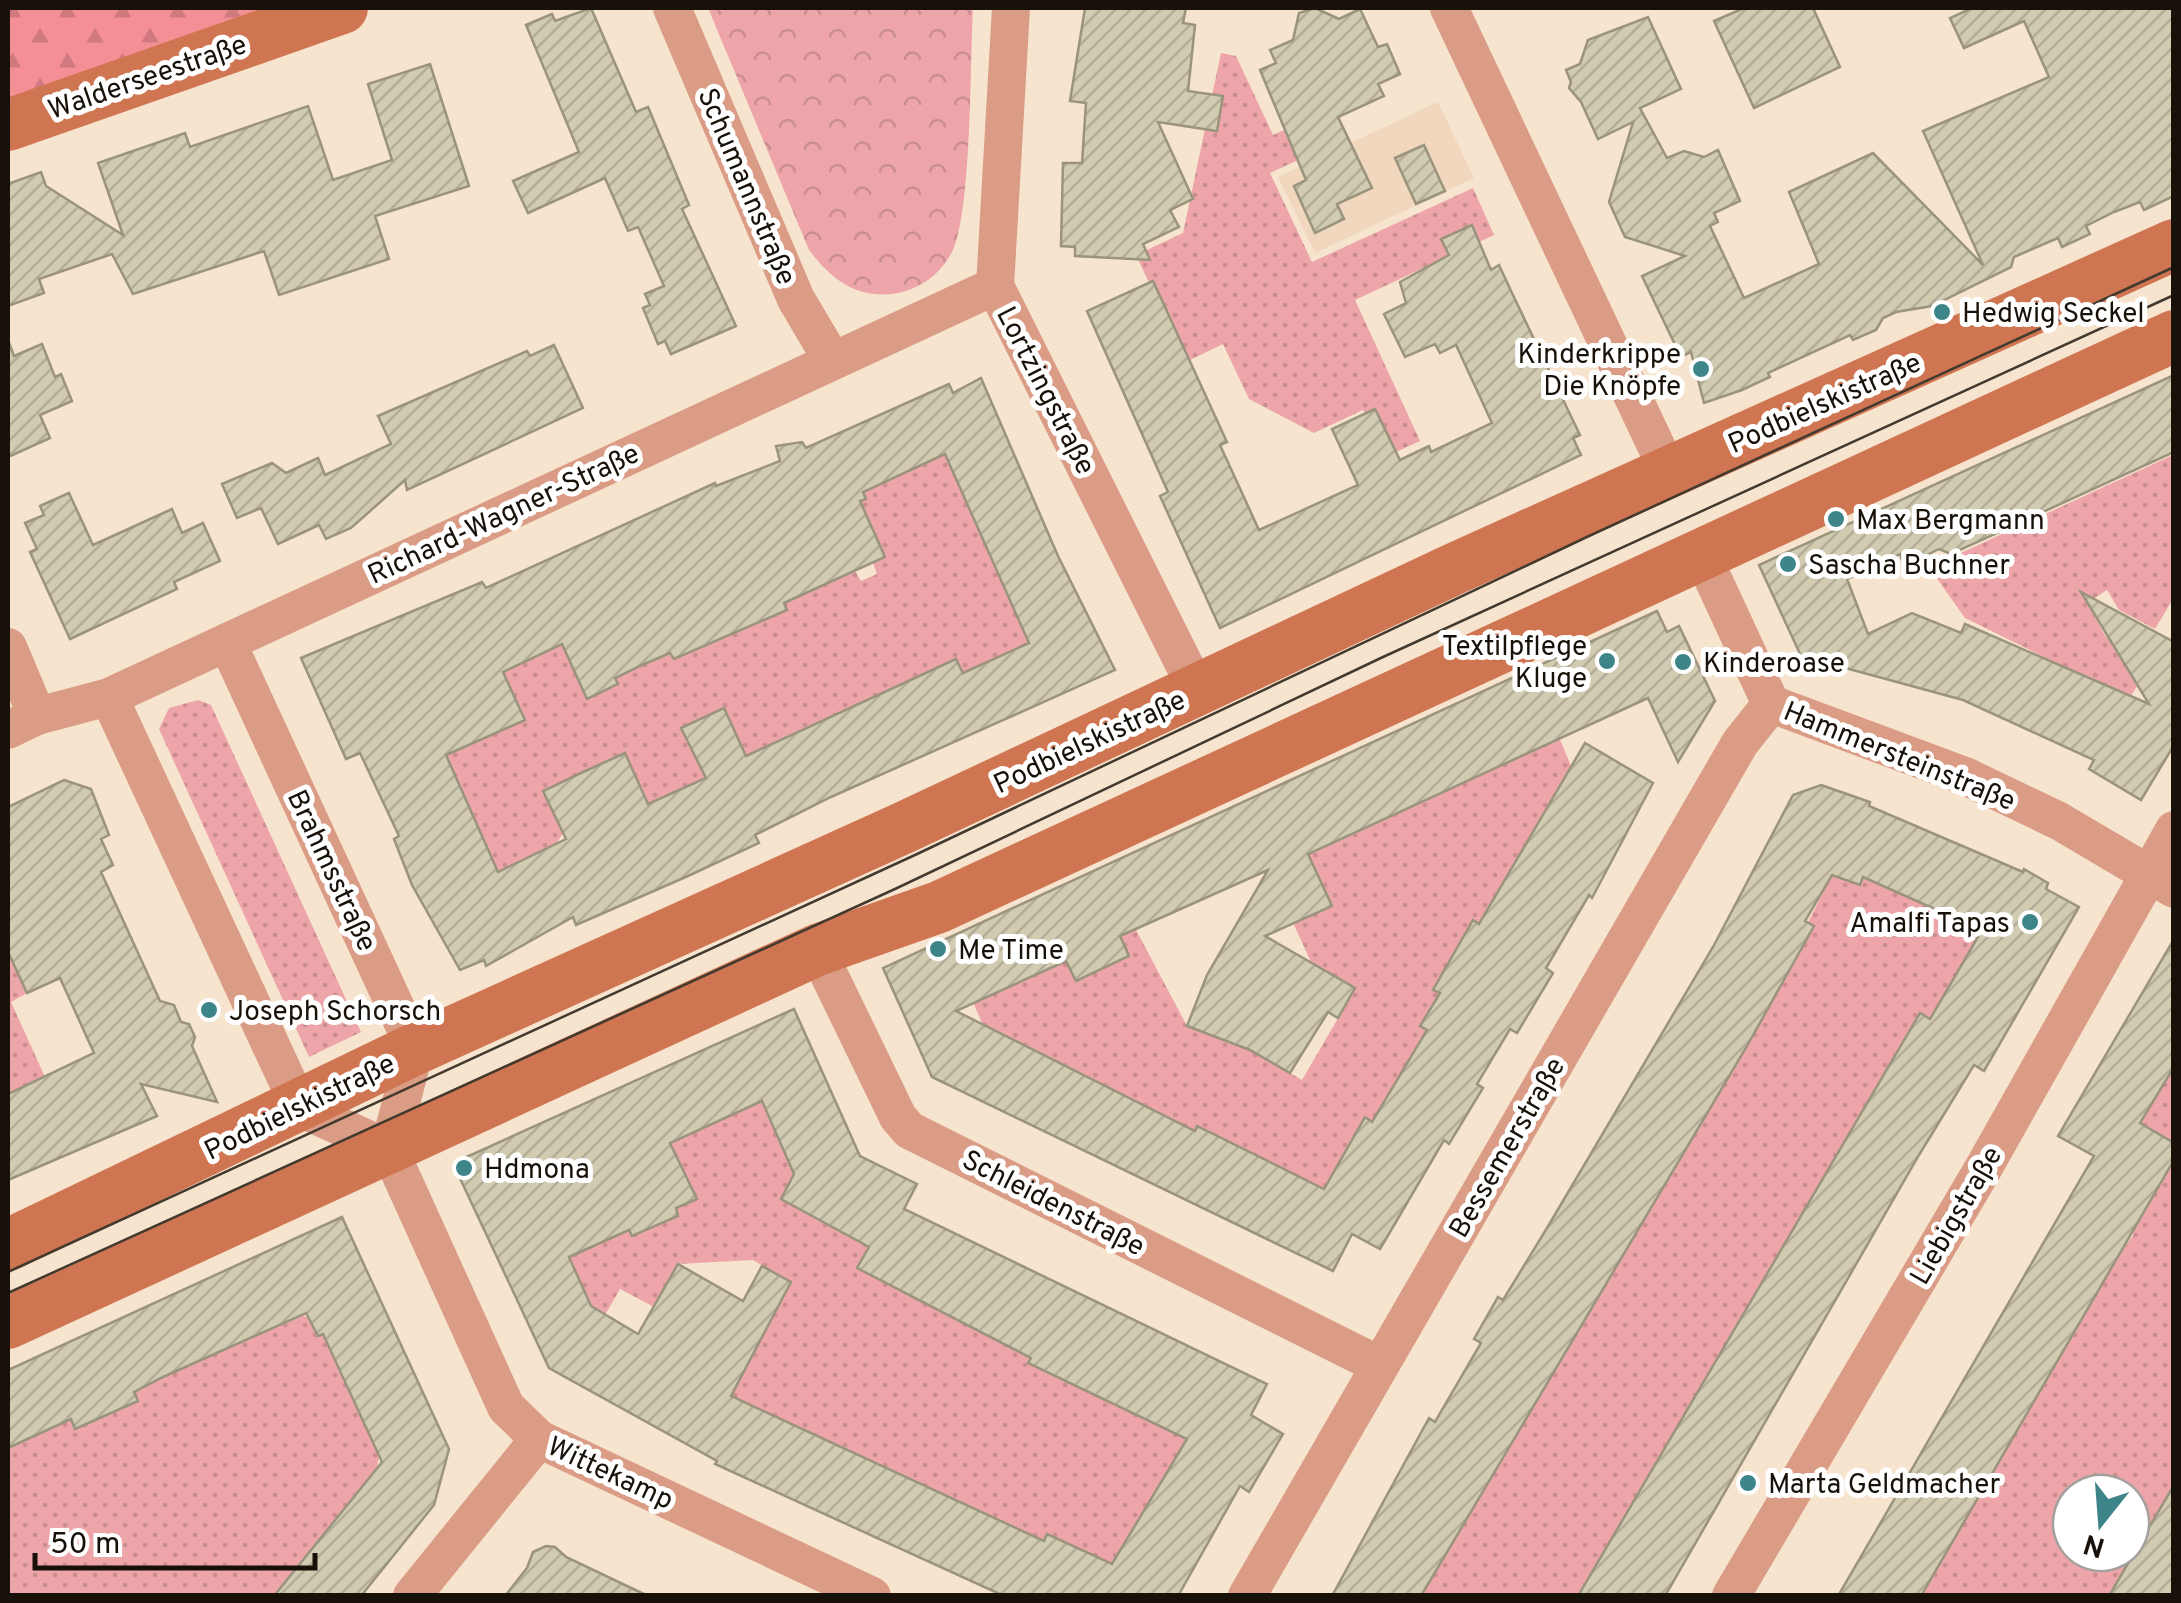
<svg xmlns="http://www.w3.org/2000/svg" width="2181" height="1603" font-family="Overpass,sans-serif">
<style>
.built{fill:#f0d7bd}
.grass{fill:url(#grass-dots);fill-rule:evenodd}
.forest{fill:url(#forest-firs)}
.park{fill:url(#park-crowns)}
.building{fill:url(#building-hatch);stroke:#9a947c;stroke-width:2.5;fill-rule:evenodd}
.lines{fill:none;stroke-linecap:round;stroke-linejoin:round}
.street{stroke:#da9c84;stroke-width:38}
.secondary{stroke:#cf7551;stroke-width:52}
.tram{stroke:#42392f;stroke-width:2.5}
.poi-dot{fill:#3d8589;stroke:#fff;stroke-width:4}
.labels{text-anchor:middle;stroke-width:10;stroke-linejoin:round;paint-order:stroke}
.street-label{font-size:28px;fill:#18110a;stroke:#fff}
.poi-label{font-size:28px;fill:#18110a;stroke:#fff;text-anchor:start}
</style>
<defs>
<pattern id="grass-dots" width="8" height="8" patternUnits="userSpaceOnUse" patternTransform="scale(2.5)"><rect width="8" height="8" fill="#eda5a9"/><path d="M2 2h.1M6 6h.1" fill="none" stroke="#ca8d90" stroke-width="1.8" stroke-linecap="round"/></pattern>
<pattern id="forest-firs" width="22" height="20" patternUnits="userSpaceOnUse" patternTransform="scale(2.5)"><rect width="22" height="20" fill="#f48f96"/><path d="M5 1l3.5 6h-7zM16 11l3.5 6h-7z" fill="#d07a80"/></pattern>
<pattern id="park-crowns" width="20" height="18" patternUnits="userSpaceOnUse" patternTransform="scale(2.5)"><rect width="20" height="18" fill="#eda5a9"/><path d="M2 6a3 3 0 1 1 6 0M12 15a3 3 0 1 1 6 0" fill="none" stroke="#ca8d90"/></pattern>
<pattern id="building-hatch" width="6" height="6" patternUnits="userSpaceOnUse" patternTransform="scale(2.5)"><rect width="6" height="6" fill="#d1cbb2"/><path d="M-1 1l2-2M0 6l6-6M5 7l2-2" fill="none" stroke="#b3ad98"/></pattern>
</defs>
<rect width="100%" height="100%" fill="#f7e4cf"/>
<path class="built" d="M1438,102L1474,178L1315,253L1278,177Z"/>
<g class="grass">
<path d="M1221,53L1236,56L1273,135L1310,118L1324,148L1270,173L1312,262L1473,188L1494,235L1355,300L1420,441L1385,457L1363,410L1314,433L1249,399L1223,344L1186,362L1136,255L1183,233Z"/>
<path d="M945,447L1030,642L963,673L955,660L770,745L749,761L725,750L740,743L723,708L681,728L710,776L645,805L625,754L544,791L563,833L557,843L518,861L500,881L438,737L503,672L567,642L588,699L618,685L615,678L632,670L607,614L675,659L717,640L746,579L766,620L787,611L783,601L855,571L861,581L877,574L873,563L884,557L847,506L865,499L863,492Z"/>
<path d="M2173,455V599L2155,629L2119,610L2107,590L2087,603L2106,637L2153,661L2129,699L1965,618L1923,559L1950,558Z"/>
<path d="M198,700L211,705L361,1032L309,1057L159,729L169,708Z"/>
<path d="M1559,737L1576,778L1479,924L1474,921L1434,990L1440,993L1421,1026L1427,1030L1372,1122L1365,1118L1328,1190L1197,1127L1195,1131L988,1037L973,1002L1066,960L1077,981L1129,957L1120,935L1135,928L1187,1026L1251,1050L1302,1080L1355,989L1311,962L1290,916L1316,871L1306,850L1358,832Z"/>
<path d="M1830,862L1845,880L1860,885L1863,876L1937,910L1998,931L1930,1019L1919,1013L1578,1595L1421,1596L1747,1046L1825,888Z"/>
<path d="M8,952L27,993L11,1002L45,1077L8,1094Z"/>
<path d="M2173,1053V1143L2140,1123L2172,1069Z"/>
<path d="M766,1091L772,1126L794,1174L781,1199L869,1246L858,1269L1031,1358L1029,1363L1139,1417L1190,1433L1112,1564L1044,1541L731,1396L791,1283L753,1260L678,1264L654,1307L620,1289L602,1320L596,1316L552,1227L611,1238L629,1230L633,1236L678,1216L676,1208L697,1198L683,1169L672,1174L659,1140C700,1136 732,1113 766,1091Z"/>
<path d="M2173,1160V1485L2109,1595L1922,1596L2117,1245L2124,1248L2134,1234L2126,1229ZM2071,1493H2131V1553H2071Z"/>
<path d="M300,1314L308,1318L317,1336L323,1334L379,1457L377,1467L274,1595L8,1596V1448L71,1419L76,1429L95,1420L91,1410L114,1399L119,1410L138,1401L134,1390Z"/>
</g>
<path class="forest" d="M8,8H342L8,125Z"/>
<path class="park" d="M708,8H973C970,59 972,213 952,252C940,275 918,291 892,294C855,298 830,278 809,250Z"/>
<g class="building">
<path d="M591,8L636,112L648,107L689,205L682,209L736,326L671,354L665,341L658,344L643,308L650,305L645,294L664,286L638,227L628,231L605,178L528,213L513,181L579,152L526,25L552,14L555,21Z"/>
<path d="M1085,8H1186L1183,23L1195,25L1188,91L1223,96L1217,131L1158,122L1193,199L1170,210L1179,227L1143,244L1150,260L1075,256V247L1061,246L1063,163H1082L1086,103L1070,101Z"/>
<path d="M1315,8L1339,19L1360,9L1378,47L1387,44L1400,74L1378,84L1384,96L1338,117L1372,188L1337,204L1344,219L1315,233L1294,186L1306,180L1260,70L1276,63L1270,50L1293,40L1299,13Z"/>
<path d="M1744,8H1813L1840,67L1754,108L1714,21Z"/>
<path d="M1972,8H2174V196L2144,210L2140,202L2114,212L2086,226L2090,234L2062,247L2058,238L2030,250L2014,257L2011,267L1932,306L1896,312L1883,318L1876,330L1853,340L1850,335L1768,373L1770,377L1742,390L1704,403L1691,352L1681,357L1642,276L1685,256L1625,237L1609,202L1633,122L1598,139L1581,102L1569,88L1571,82L1566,70L1580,64L1588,40L1648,17L1681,89L1640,108L1667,158L1684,151L1704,157L1718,150L1740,201L1714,213L1718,222L1710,226L1744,298L1819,264L1789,192L1873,153L1983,265L1923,131L2049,77L2024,21L1964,48L1950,18Z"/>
<path d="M430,64L469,186L375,216L389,259L279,295L264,251L133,294L112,254L39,279L44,293L8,306V184L41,172L46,186L123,235L98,163L185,133L190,147L308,106L333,180L392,160L368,84Z"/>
<path d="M1424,145L1445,191L1416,204L1395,158Z"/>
<path d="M1472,225L1491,270L1499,265L1512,293L1580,435L1573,438L1581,455L1220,628L1160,496L1168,492L1087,311L1153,281L1227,442L1220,445L1259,530L1358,485L1332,429L1375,409L1400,460L1429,446L1431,452L1492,423L1456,345L1440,353L1435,344L1405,357L1384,314L1406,303L1400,282L1449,255L1441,239Z"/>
<path d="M8,340L14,356L42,344L55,377L61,374L72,401L40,415L50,438L8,457Z"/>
<path d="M554,345L583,408L407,490L405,480L351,528L326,539L319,525L278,544L261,508L237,518L222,484L272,463L286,473L318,458L325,475L391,444L378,416L527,351L530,356Z"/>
<path d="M2174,375V452L1951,554L1939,549L1904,566L1900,554L1847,579L1868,634L1912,613L1961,633L1965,624L2149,704L2081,592L2174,642V745L2141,800L2089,769L2094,760L1963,700L1801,656L1759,565Z"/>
<path d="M981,378L1058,556L1115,670L831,797L755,835L759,843L688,876L576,925L573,917L486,966L484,960L460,970L412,885L394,839L399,836L360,753L346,759L301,658L482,582L486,588L715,483L716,486L780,461L776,446L802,442L806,448L949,384L953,393ZM945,454L1029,643L963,673L956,659L746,756L724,708L681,728L706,778L648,804L625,753L581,773L543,791L566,839L498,872L446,755L525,720L503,672L562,644L587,699L618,684L615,678L642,665L670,653L674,659L787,610L784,603L885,557L860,501L866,499L863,492Z"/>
<path d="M69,493L93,545L172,509L182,533L203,523L220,561L174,582L177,589L70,639L30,552L37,549L25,523L44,515L40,506Z"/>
<path d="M1657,611L1667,632L1679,626L1715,701L1678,762L1648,698L1308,854L1332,906L1265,936L1355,988L1338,1018L1328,1012L1290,1073L1250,1050L1187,1026L1207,975L1268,870L1120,936L1129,956L1076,981L1066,961L956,1011L1195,1131L1197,1126L1324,1189L1365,1117L1372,1122L1427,1030L1420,1026L1440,993L1433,990L1473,920L1479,924L1585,743L1653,783L1592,898L1589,895L1546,968L1553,973L1517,1033L1510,1029L1477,1084L1483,1088L1449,1144L1444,1140L1380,1249L1352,1234L1333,1271L932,1077L883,968Z"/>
<path d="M64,780L91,789L109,835L101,839L113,865L101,872L160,1001L174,1005L181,1022L189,1024L195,1037L192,1046L217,1102L141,1084L157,1116L8,1180V1094L94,1053L60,978L27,993L8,952V807Z"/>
<path d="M1821,785L1870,802L1869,806L2023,872L2024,869L2048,883L2046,889L2079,907L1984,1071L1974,1065L1919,1155L1665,1596H1578L1920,1013L1930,1019L1982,930L1863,877L1860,885L1832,875L1805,921L1814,926L1747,1046L1421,1596H1332L1429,1418L1435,1422L1481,1343L1474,1339L1498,1297L1503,1300L1547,1228L1713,947L1793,795Z"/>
<path d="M2174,939V1067L2140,1123L2174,1143V1160L1921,1596H1838L2094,1156L2058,1136Z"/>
<path d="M794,1009L860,1156L917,1184L904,1209L1267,1384L1251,1415L1283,1434L1249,1492L1240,1486L1178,1596H1004L715,1464L717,1461L549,1368L457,1172L462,1159ZM762,1101L794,1174L781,1199L869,1247L857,1268L1031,1358L1028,1363L1187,1439L1112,1564L1047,1534L1044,1541L731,1396L791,1282L762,1266L743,1301L678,1264L638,1334L591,1306L569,1257L629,1230L632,1236L678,1216L676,1208L697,1199L670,1143Z"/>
<path d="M342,1217L449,1449L434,1505L361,1596H274L382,1462L323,1334L318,1336L306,1313L163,1377L134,1392L138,1401L75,1429L71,1419L8,1448V1370Z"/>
<path d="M2174,1485V1596H2109L2134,1553Z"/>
<path d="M546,1546L555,1547L566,1557L648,1596H505L527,1568L533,1552Z"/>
</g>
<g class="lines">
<g class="street">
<path d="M672,8L796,299L832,360"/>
<path d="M1011,8L995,286L1197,690"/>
<path d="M1449,8L1668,471"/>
<path d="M1701,553L1771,704L1965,776L2059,821L2174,889"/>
<path d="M227,642L415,1049L389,1149"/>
<path d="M8,647L37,716"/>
<path d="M109,697L300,1108L389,1149"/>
<path d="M8,730L37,716L109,697L995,286"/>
<path d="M817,950L898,1117L909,1130L1379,1365"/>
<path d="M389,1149L506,1407L539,1439L872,1596"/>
<path d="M412,1596L539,1439"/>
<path d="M1247,1596L1740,743L1771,704"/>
<path d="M1731,1596L1984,1167L2174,830"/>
</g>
<g class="secondary">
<path d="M8,125L342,8"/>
<path d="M8,1245L415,1049L903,828L1454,569L2174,245"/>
<path d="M8,1323L817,950L939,907L2174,336"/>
</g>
<g class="tram">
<path d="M8,1272L915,855L1589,536L2174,267"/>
<path d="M8,1293L895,889L1383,657L2174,295"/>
</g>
</g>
<g class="poi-dot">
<circle cx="1942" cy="312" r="10"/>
<circle cx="1701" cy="369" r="10"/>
<circle cx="1836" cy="519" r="10"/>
<circle cx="1788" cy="564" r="10"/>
<circle cx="1607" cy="661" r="10"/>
<circle cx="1683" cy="662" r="10"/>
<circle cx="2030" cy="922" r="10"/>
<circle cx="938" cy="949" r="10"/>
<circle cx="209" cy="1010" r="10"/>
<circle cx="464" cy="1168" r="10"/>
<circle cx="1748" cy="1483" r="10"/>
</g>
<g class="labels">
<g class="street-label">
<text transform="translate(147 76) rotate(-19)" y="10">Walderseestraße</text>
<text transform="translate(748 186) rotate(67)" y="10">Schumannstraße</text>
<text transform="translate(1047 390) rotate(63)" y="10">Lortzingstraße</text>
<text transform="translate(1824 402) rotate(-24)" y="10">Podbielskistraße</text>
<text transform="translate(503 513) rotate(-25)" y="10">Richard-Wagner-Straße</text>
<text transform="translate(1089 741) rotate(-25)" y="10">Podbielskistraße</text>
<text transform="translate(1900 755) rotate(22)" y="10">Hammersteinstraße</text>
<text transform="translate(333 870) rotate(65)" y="10">Brahmsstraße</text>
<text transform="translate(299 1106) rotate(-26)" y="10">Podbielskistraße</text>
<text transform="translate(1506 1147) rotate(-60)" y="10">Bessemerstraße</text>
<text transform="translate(1054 1202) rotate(27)" y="10">Schleidenstraße</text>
<text transform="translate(1955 1215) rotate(-60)" y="10">Liebigstraße</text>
<text transform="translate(611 1472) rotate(25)" y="10">Wittekamp</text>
</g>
<g class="poi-label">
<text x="1962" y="322">Hedwig Seckel</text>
<text x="1681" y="363" text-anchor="end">Kinderkrippe<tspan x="1681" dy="32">Die Knöpfe</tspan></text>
<text x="1856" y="529">Max Bergmann</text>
<text x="1808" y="574">Sascha Buchner</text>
<text x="1587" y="655" text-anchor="end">Textilpflege<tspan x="1587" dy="32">Kluge</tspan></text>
<text x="1703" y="672">Kinderoase</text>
<text x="2010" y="932" text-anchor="end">Amalfi Tapas</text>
<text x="958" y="959">Me Time</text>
<text x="229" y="1020">Joseph Schorsch</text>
<text x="484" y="1178">Hdmona</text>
<text x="1768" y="1493">Marta Geldmacher</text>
</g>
</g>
<rect width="2181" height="1603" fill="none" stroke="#18110a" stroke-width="20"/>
<g transform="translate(2101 1523) rotate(197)"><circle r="48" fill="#ffffff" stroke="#a3a09d" stroke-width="2.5"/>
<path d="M0-8L18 38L0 25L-18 38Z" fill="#3d8589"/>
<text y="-15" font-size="28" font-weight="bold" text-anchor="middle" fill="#18110a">N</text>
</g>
<path d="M35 1553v15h280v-15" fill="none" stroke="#18110a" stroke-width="5"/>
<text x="50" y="1553" font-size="30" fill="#18110a" stroke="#ffffff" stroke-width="8" paint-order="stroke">50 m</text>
</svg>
